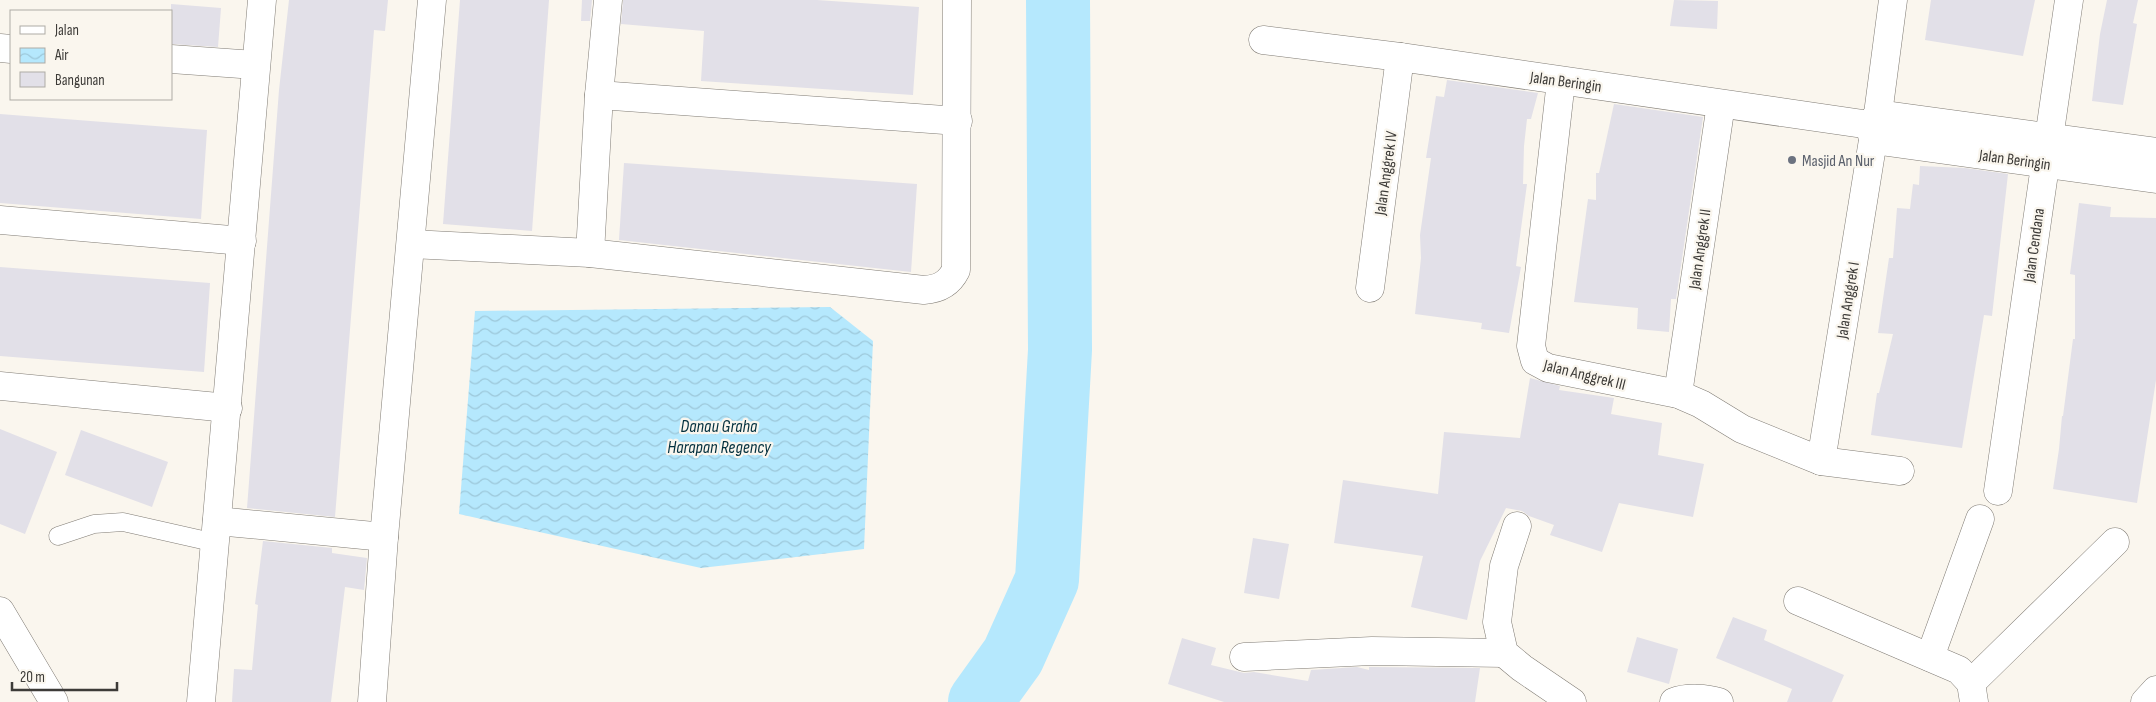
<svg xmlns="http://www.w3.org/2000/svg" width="2156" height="702" font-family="'Sofia Sans Condensed',sans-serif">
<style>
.water{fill:url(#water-waves)}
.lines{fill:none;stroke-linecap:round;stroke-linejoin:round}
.river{stroke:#b5e8fd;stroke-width:64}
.building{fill:#e2e0e8}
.lane-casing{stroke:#807c75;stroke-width:19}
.street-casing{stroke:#807c75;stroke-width:29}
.lane{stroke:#fff;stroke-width:18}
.street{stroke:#fff;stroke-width:28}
.worship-dot{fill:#6b7280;stroke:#faf6ee;stroke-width:2}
.labels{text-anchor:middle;stroke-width:4.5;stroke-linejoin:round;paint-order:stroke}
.street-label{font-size:16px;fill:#3d3b38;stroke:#faf6ee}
.worship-label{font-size:16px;fill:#5b616d;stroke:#faf6ee;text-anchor:start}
.water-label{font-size:18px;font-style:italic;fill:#03303e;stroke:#faf6ee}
</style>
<defs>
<pattern id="water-waves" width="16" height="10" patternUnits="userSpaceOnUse" patternTransform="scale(1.25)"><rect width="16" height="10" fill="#b5e8fd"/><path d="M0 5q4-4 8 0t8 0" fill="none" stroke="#9dc8da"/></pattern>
</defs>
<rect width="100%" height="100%" fill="#faf6ee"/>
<path class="water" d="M830,307L873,341L864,549L701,568L459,514L475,311Z"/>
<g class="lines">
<path class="river" d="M980,702L1013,656L1047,580L1060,350L1058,0"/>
</g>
<g class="building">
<path d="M289,0H388L385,31L374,30L335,517L247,508L279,90Z"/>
<path d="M460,0H549L532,231L443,224Z"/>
<path d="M582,0H592L590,21H581Z"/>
<path d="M623,0H817L919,7L913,95L701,81L704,31L621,24Z"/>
<path d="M1674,0L1718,1L1717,29L1670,26Z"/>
<path d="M1931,0H2035L2023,56L1925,40Z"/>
<path d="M2107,0H2138L2133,23L2137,24L2123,105L2092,101L2100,34Z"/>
<path d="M171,4L221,8L218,47L171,44Z"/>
<path d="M1447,80L1538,93L1531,119H1527L1524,146L1523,184H1527L1516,266L1521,267L1509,333L1481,329L1482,323L1415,314L1421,258L1420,235L1431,158H1426L1436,96L1444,97Z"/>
<path d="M1614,104L1703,117L1676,299H1671L1669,332L1637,329L1638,308L1574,302L1588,199L1596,200V173H1599Z"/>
<path d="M0,114L207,130L201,219L0,203Z"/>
<path d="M624,163L917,184L911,272L619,240Z"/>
<path d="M1920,166L1965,168L2008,174L1992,316L1984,315L1962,448L1871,435L1877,393H1879L1893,334L1878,333L1889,258H1893L1897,208L1910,209L1913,184L1919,185Z"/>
<path d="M2079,203L2111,207L2110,217L2156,218V380L2137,503L2053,489L2059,449L2062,416H2063L2073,339H2075V275L2070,274Z"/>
<path d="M0,267L210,283L204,372L0,356Z"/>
<path d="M1530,378L1560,386L1559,390L1614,398L1611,414L1662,423L1658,455L1704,464L1693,517L1619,503L1602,552L1550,535L1554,525L1529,516L1522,511L1506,508L1480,561L1467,620L1411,607L1423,556L1334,543L1343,480L1438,494L1444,432L1520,438Z"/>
<path d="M0,429L57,452L25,534L0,524Z"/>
<path d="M81,430L168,462L152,507L65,475Z"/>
<path d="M1253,538L1289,544L1279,599L1244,593Z"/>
<path d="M263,541L332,548V553L367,558L364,590L345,587L331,702H232L234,669L252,670L258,605L255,604Z"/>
<path d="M1733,617L1767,630L1764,640L1844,675L1832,702H1787L1792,689L1716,658Z"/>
<path d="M1637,637L1678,649L1669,684L1627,672Z"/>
<path d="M1182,638L1216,648L1211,665L1244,673L1254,672L1308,681L1311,670L1357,667L1369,670V667H1372L1480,668L1475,702H1224L1168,684Z"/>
</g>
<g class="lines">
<g class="lane-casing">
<path id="lane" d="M58,536L94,524L123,522L216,543"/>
</g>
<g class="street-casing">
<g id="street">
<path d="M1263,40L1400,57L1870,125"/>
<path d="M0,48L11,49"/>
<path d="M171,59L255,65"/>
<path d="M1561,81L1531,346L1535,361L1548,368L1678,394L1701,404L1742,429L1821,461L1900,471"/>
<path d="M599,95L958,121"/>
<path d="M1878,114L2156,152"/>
<path d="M1873,140L2156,179"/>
<path d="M0,220L242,241"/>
<path d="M411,244L590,253L924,290C939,289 949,284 956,270L957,0"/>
<path d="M590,253L599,95L608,0"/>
<path d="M1370,288L1400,57"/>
<path d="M0,386L228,408"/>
<path d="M1678,394L1721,104"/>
<path d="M1821,461L1873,140L1870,125L1878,114L1893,0"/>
<path d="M1998,491L2069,0"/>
<path d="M217,521L384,537"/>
<path d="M1517,526L1504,566L1497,622L1504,653L1522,668L1572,702"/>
<path d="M1798,601L1959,670L1971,683L1974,702"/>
<path d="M0,611L54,702"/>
<path d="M1244,657L1372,651L1504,653"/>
<path d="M1930,657L1980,519"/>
<path d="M1971,683L2115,542"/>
<path d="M201,702L262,0"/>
<path d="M372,702L384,537L432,0"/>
<path d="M1674,702C1686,697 1707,698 1719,702"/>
<path d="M2145,702L2156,690"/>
</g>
</g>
<use href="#lane" class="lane"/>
<use href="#street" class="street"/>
</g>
<circle class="worship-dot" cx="1792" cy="160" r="5"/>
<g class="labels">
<g class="street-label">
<text transform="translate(1566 81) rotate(8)" y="6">Jalan Beringin</text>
<text transform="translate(2015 159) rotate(8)" y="6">Jalan Beringin</text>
<text transform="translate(1385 173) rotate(-82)" y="6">Jalan Anggrek IV</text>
<text transform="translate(2033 245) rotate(-82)" y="6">Jalan Cendana</text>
<text transform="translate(1699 249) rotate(-82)" y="6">Jalan Anggrek II</text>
<text transform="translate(1847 300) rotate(-81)" y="6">Jalan Anggrek I</text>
<text transform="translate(1585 374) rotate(14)" y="6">Jalan Anggrek III</text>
</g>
<g class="worship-label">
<text x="1802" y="166">Masjid An Nur</text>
</g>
<g class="water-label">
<text x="719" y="432">Danau Graha<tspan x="719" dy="21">Harapan Regency</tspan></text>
</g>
</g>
<rect x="10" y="10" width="162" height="90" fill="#faf6ee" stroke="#aeaba5"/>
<rect x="20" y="26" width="25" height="8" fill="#ffffff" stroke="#aeaba5"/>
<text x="55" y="35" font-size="15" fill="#3d3b38">Jalan</text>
<rect x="20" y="48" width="25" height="15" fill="url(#water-waves)" stroke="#aeaba5"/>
<text x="55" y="60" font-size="15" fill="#3d3b38">Air</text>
<rect x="20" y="72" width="25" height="15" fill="#e2e0e8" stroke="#aeaba5"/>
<text x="55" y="85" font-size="15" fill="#3d3b38">Bangunan</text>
<path d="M12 682v8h105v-8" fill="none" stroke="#3d3b38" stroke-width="2.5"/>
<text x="20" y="682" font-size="15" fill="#3d3b38" stroke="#faf6ee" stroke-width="4" paint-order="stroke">20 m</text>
</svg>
